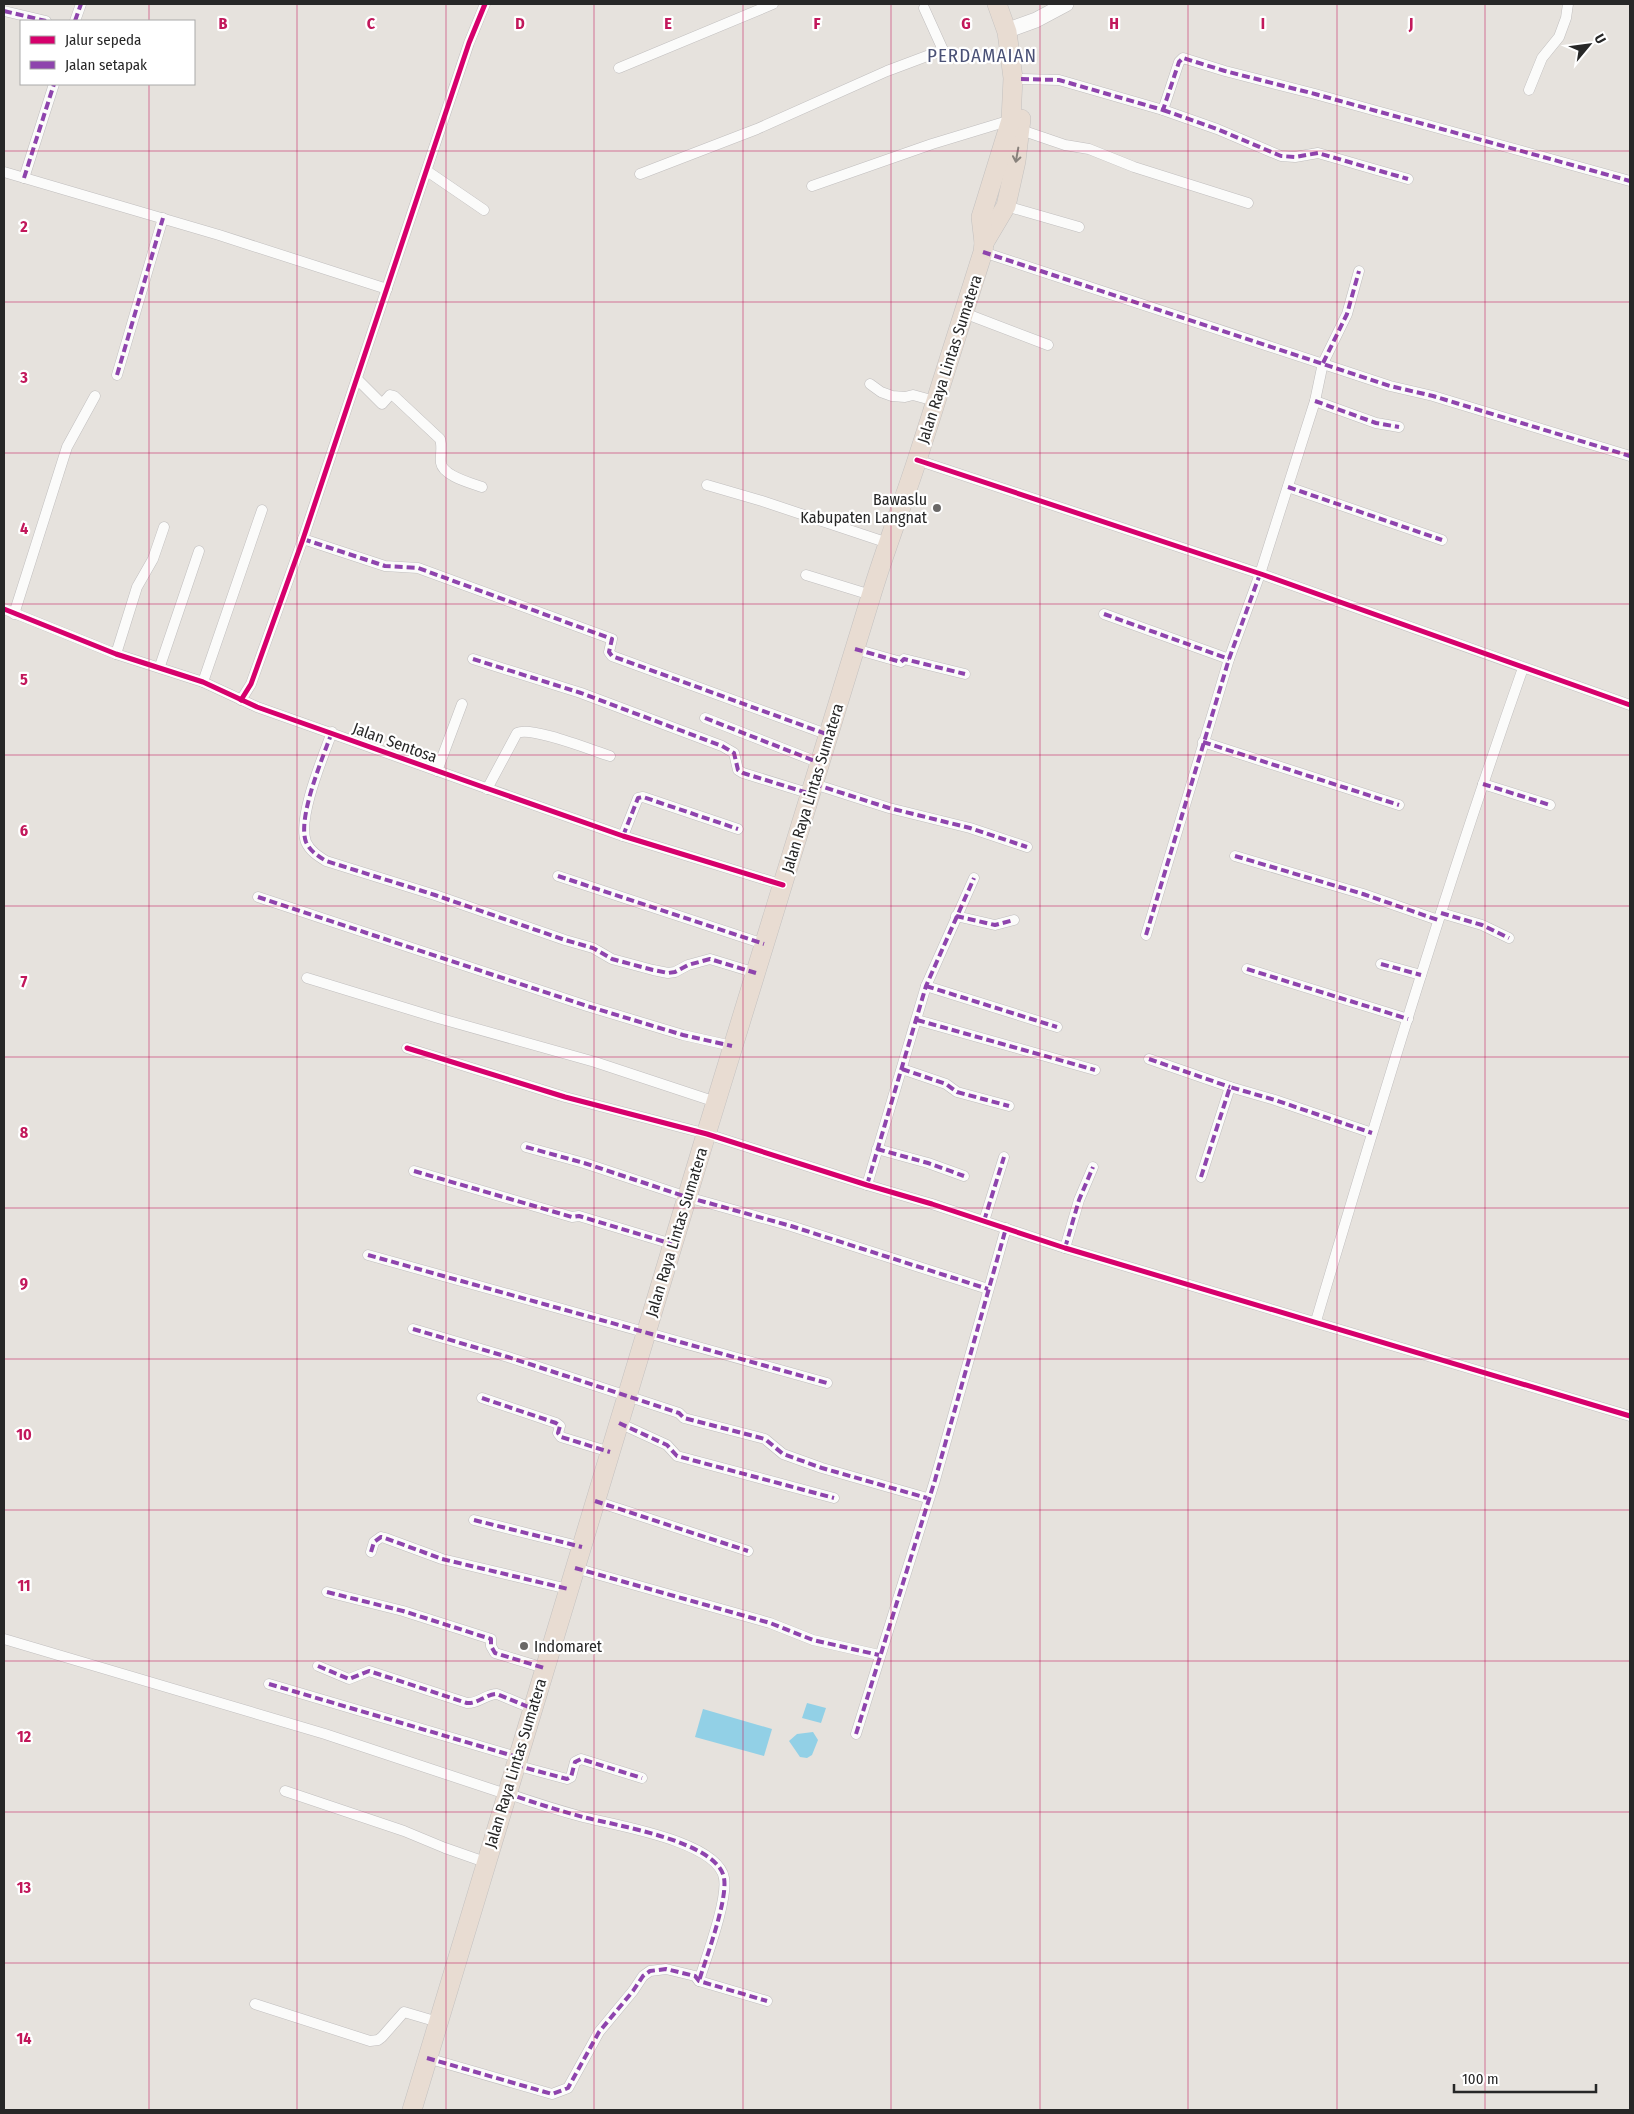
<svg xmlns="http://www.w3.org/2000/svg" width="1634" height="2114" font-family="'Fira Sans Condensed',sans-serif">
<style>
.water{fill:#92d0e6}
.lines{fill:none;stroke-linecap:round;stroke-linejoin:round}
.street-casing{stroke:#c0bebe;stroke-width:11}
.secondary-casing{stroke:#c0bebe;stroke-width:16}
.highway-casing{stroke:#c3c1c0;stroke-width:20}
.street{stroke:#fbfbfa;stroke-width:10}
.secondary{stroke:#fbfbfa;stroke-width:15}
.highway{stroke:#e8dcd2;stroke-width:19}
.quiet{stroke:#8e44ad;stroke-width:4;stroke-dasharray:8 4;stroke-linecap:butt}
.cycleway-casing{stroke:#fff;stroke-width:8}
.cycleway{stroke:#d6006c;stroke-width:5}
.oneway{stroke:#88827c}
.grid{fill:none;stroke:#c2185b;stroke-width:1;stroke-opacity:0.55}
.poi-dot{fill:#6a6867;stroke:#fff;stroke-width:2}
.labels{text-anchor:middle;stroke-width:4.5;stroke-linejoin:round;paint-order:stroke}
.street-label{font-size:16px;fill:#272727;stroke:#fff}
.poi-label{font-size:16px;fill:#272727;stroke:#fff;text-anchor:end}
.quarter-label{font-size:19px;letter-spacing:1px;fill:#4a5176;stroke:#fff}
.grid-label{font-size:16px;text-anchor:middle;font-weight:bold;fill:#c2185b;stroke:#fff;stroke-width:4.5;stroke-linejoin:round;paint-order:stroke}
</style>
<rect width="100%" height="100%" fill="#e6e2dd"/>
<g class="water">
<path d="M807,1703L826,1708L821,1723L802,1718Z"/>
<path d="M703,1709L772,1729L764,1756L695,1737Z"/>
<path d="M813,1732L818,1740L812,1755L807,1758L800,1757L789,1741L797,1734Z"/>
</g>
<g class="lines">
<g class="street-casing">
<g id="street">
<path d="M4,11L46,21"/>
<path d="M75,21L81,4"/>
<path d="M619,68L773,4"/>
<path d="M1021,79L1059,80L1163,110L1179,62L1183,58L1225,71L1315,94L1630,181"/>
<path d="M1529,90L1542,58L1559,37L1566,18L1568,4"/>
<path d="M1163,110L1217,129L1281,156L1295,157L1318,153L1408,179"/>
<path d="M1021,130L1065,145L1089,149L1134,167L1248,203"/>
<path d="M427,171L484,210"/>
<path d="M4,172L219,235L387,289"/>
<path d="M640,174L757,129L887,71L943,50L924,8"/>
<path d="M24,178L54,84"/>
<path d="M812,186L932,144L1011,120"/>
<path d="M1006,206L1079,227"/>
<path d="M983,252L1390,386L1433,396L1630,456"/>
<path d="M964,313L1048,345"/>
<path d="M117,375L163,218"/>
<path d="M357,379L382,404L390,395L394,396L440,439C443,447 440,455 441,463C443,476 471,483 482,487"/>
<path d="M870,384L881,392L892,396L905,397L913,395L935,401"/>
<path d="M1315,401L1376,423L1399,427"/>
<path d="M917,460L1264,575L1630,705"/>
<path d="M707,485L762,501L888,543"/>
<path d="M1288,487L1442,540"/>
<path d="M303,539L385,566L418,568L612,639L609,652L612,656L829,735"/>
<path d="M806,575L871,595"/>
<path d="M4,609L116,654L203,682L257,707L483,787L623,836L783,885"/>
<path d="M14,614L67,447L95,396"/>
<path d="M1104,614L1229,659"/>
<path d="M855,649L901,662L904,659L965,674"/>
<path d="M116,654L137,587L153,559L164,527"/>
<path d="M473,659L581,693L722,746L734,753L738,770L743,773L811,794"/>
<path d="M160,666L199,551"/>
<path d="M203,682L262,510"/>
<path d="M241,700L251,684L303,539L469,43L485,4"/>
<path d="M705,718L820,763"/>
<path d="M332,732C323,757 297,818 306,842C310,851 318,856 326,861L435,895L565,940L593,948L612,959L653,970L668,973L675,972L688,965L710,959L756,973"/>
<path d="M1203,742L1399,805"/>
<path d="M437,771L462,704"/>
<path d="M814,784L889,808L970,828L1027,847"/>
<path d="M1483,784L1550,805"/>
<path d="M487,789L517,733C532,726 591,750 610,756"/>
<path d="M623,836L638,798L643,797L738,829"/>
<path d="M1235,856L1363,894L1438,920"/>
<path d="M558,876L764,944"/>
<path d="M258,897L587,1006L683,1035L732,1046"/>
<path d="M1441,913L1482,925L1509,938"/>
<path d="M956,916L995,925L1014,920"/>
<path d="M1146,935L1229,659L1260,574L1315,401L1323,363L1347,314L1359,271"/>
<path d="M1381,964L1421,975"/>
<path d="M1247,969L1408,1019"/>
<path d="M307,978L438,1018L595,1062L716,1102"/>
<path d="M926,986L1057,1027"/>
<path d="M917,1020L1095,1070"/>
<path d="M407,1048L565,1097L707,1134L867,1185L932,1204L1065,1248L1630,1416"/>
<path d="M1149,1059L1230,1087"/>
<path d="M902,1069L946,1084L957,1092L1009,1106"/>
<path d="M526,1147L584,1163L687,1197L791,1226L988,1289"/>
<path d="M877,1149L928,1163L964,1176"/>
<path d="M414,1171L572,1217L579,1216L672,1244"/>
<path d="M1201,1177L1230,1087L1275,1100L1372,1133"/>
<path d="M867,1185L926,986L974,878"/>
<path d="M984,1221L1004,1157"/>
<path d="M1065,1248L1079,1200L1093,1167"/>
<path d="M368,1255L827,1383"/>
<path d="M1316,1321C1381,1102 1447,884 1523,668"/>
<path d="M413,1329L508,1357L679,1413L684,1418L765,1439L783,1454L822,1468L927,1498"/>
<path d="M482,1398L556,1423L560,1426L558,1433L561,1437L610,1452"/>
<path d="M619,1423L667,1445L677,1456L834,1498"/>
<path d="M595,1501L748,1551"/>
<path d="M474,1520L582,1547"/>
<path d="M371,1552L374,1542L381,1537L385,1538L442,1559L568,1589"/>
<path d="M575,1568L770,1623L813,1640L879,1655"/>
<path d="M327,1592L403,1611L491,1639V1646L495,1653L544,1668"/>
<path d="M4,1639L325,1734L506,1794"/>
<path d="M318,1666L349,1679L369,1671L467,1703C478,1704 486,1694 497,1694L531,1708"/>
<path d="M269,1684L517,1757"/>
<path d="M856,1734L935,1480L1006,1228"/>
<path d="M515,1765L567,1779L571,1777L575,1762L581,1759L642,1778"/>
<path d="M285,1791L404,1831L445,1848L485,1862"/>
<path d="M506,1793C532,1802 557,1810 583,1817C613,1825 718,1841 724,1878C728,1900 706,1958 699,1981"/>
<path d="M255,2004L370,2041L378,2040L382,2037L404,2012L438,2022"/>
<path d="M427,2058L552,2094L568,2088L599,2032L633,1991L643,1976L650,1971L666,1969L695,1976L699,1981L767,2001"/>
</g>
</g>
<g class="secondary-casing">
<path id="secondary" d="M1014,28L1036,20L1066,4"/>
</g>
<g class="highway-casing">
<g id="highway">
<path d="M984,243L1006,206L1016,161L1021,119"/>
<path d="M412,2110C562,1605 716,1100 871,596C885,549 903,504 918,457C940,389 961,321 983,252L984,243L981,217L1011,120L1013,78L1007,32L997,4"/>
</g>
</g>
<use href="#street" class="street"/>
<use href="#secondary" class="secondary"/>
<use href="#highway" class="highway"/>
<g class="quiet">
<path d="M4,11L46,21"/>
<path d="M75,21L81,4"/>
<path d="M1021,79L1059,80L1163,110L1179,62L1183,58L1225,71L1315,94L1630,181"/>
<path d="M1163,110L1217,129L1281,156L1295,157L1318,153L1408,179"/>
<path d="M24,178L54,84"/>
<path d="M983,252L1390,386L1433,396L1630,456"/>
<path d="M1323,363L1347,314L1359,271"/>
<path d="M117,375L163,218"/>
<path d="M1315,401L1376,423L1399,427"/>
<path d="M1288,487L1442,540"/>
<path d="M303,539L385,566L418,568L612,639L609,652L612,656L829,735"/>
<path d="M1104,614L1229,659"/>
<path d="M855,649L901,662L904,659L965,674"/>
<path d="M473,659L581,693L722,746L734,753L738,770L743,773L811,794"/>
<path d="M705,718L820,763"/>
<path d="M332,732C323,757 297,818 306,842C310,851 318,856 326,861L435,895L565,940L593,948L612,959L653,970L668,973L675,972L688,965L710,959L756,973"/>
<path d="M1203,742L1399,805"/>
<path d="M814,784L889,808L970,828L1027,847"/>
<path d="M1483,784L1550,805"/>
<path d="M623,836L638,798L643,797L738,829"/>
<path d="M1235,856L1363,894L1438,920"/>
<path d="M558,876L764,944"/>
<path d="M258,897L587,1006L683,1035L732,1046"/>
<path d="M1441,913L1482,925L1509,938"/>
<path d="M956,916L995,925L1014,920"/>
<path d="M1146,935L1229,659L1260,574"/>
<path d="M1381,964L1421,975"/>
<path d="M1247,969L1408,1019"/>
<path d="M926,986L1057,1027"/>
<path d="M917,1020L1095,1070"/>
<path d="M1149,1059L1230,1087"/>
<path d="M902,1069L946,1084L957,1092L1009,1106"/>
<path d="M526,1147L584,1163L687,1197L791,1226L988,1289"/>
<path d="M877,1149L928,1163L964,1176"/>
<path d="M414,1171L572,1217L579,1216L672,1244"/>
<path d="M1201,1177L1230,1087L1275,1100L1372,1133"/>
<path d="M867,1185L926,986L974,878"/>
<path d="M984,1221L1004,1157"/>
<path d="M1065,1248L1079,1200L1093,1167"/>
<path d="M368,1255L827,1383"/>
<path d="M413,1329L508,1357L679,1413L684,1418L765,1439L783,1454L822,1468L927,1498"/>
<path d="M482,1398L556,1423L560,1426L558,1433L561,1437L610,1452"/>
<path d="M619,1423L667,1445L677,1456L834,1498"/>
<path d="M595,1501L748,1551"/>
<path d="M474,1520L582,1547"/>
<path d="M371,1552L374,1542L381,1537L385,1538L442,1559L568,1589"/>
<path d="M575,1568L770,1623L813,1640L879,1655"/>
<path d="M327,1592L403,1611L491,1639V1646L495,1653L544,1668"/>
<path d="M318,1666L349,1679L369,1671L467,1703C478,1704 486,1694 497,1694L531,1708"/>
<path d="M269,1684L517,1757"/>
<path d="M856,1734L935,1480L1006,1228"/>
<path d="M515,1765L567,1779L571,1777L575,1762L581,1759L642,1778"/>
<path d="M506,1793C532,1802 557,1810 583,1817C613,1825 718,1841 724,1878C728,1900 706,1958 699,1981"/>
<path d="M427,2058L552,2094L568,2088L599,2032L633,1991L643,1976L650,1971L666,1969L695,1976L699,1981L767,2001"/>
</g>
<g class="cycleway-casing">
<g id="cycleway">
<path d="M917,460L1264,575L1630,705"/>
<path d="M4,609L116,654L203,682L257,707L483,787L623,836L783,885"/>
<path d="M241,700L251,684L303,539L469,43L485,4"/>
<path d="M407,1048L565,1097L707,1134L867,1185L932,1204L1065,1248L1630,1416"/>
</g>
</g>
<use href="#cycleway" class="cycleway"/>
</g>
<defs><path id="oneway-shaft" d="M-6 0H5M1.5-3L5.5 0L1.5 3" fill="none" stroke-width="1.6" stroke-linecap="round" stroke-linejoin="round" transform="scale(1.25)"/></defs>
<use class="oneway" href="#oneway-shaft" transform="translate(1017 155) rotate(100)"/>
<path class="grid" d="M149,4V21M297,4V2110M446,4V2110M594,4V2110M743,4V2110M891,4V2110M1040,4V2110M1188,4V2110M1337,4V2110M1485,4V2110M149,84V2110M4,151H1630M4,302H1630M4,453H1630M4,604H1630M4,755H1630M4,906H1630M4,1057H1630M4,1208H1630M4,1359H1630M4,1510H1630M4,1661H1630M4,1812H1630M4,1963H1630"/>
<g class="poi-dot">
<circle cx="937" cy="508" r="5"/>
<circle cx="524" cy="1646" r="5"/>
</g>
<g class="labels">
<g class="street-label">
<text transform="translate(949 359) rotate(-72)" y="6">Jalan Raya Lintas Sumatera</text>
<text transform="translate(395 742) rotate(20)" y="6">Jalan Sentosa</text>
<text transform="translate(812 788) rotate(-73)" y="6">Jalan Raya Lintas Sumatera</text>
<text transform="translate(676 1232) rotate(-73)" y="6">Jalan Raya Lintas Sumatera</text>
<text transform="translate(515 1763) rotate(-73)" y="6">Jalan Raya Lintas Sumatera</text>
</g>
<g class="poi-label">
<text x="927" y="505">Bawaslu<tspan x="927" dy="18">Kabupaten Langnat</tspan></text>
<text x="534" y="1652" text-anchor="start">Indomaret</text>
</g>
<g class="quarter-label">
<text x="982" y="62">PERDAMAIAN</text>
</g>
</g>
<g class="grid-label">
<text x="223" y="29">B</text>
<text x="371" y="29">C</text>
<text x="520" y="29">D</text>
<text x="668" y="29">E</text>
<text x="817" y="29">F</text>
<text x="966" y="29">G</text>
<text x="1114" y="29">H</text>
<text x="1263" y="29">I</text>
<text x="1411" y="29">J</text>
<text x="24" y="232">2</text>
<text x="24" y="383">3</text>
<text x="24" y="534">4</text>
<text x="24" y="685">5</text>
<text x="24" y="836">6</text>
<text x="24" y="987">7</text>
<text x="24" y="1138">8</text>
<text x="24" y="1289">9</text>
<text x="24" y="1440">10</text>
<text x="24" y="1591">11</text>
<text x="24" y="1742">12</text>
<text x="24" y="1893">13</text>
<text x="24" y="2044">14</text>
</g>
<rect width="1634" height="2114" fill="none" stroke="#272727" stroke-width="10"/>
<rect x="20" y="20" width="175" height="65" fill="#ffffff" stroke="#a9a9a9"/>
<rect x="30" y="36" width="25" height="8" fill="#d6006c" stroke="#a9a9a9"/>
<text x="65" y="45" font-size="15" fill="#272727">Jalur sepeda</text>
<rect x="30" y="61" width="25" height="8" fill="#8e44ad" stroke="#a9a9a9"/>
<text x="65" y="70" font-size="15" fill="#272727">Jalan setapak</text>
<g transform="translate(1589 45) rotate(61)" stroke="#ffffff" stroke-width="4" paint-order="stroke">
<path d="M0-4L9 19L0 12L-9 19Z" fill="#272727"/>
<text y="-8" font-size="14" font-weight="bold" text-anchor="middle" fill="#272727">U</text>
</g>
<path d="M1454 2084v8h142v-8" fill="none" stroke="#272727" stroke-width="2.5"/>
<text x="1462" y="2084" font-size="15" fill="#272727" stroke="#ffffff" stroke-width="4" paint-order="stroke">100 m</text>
</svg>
